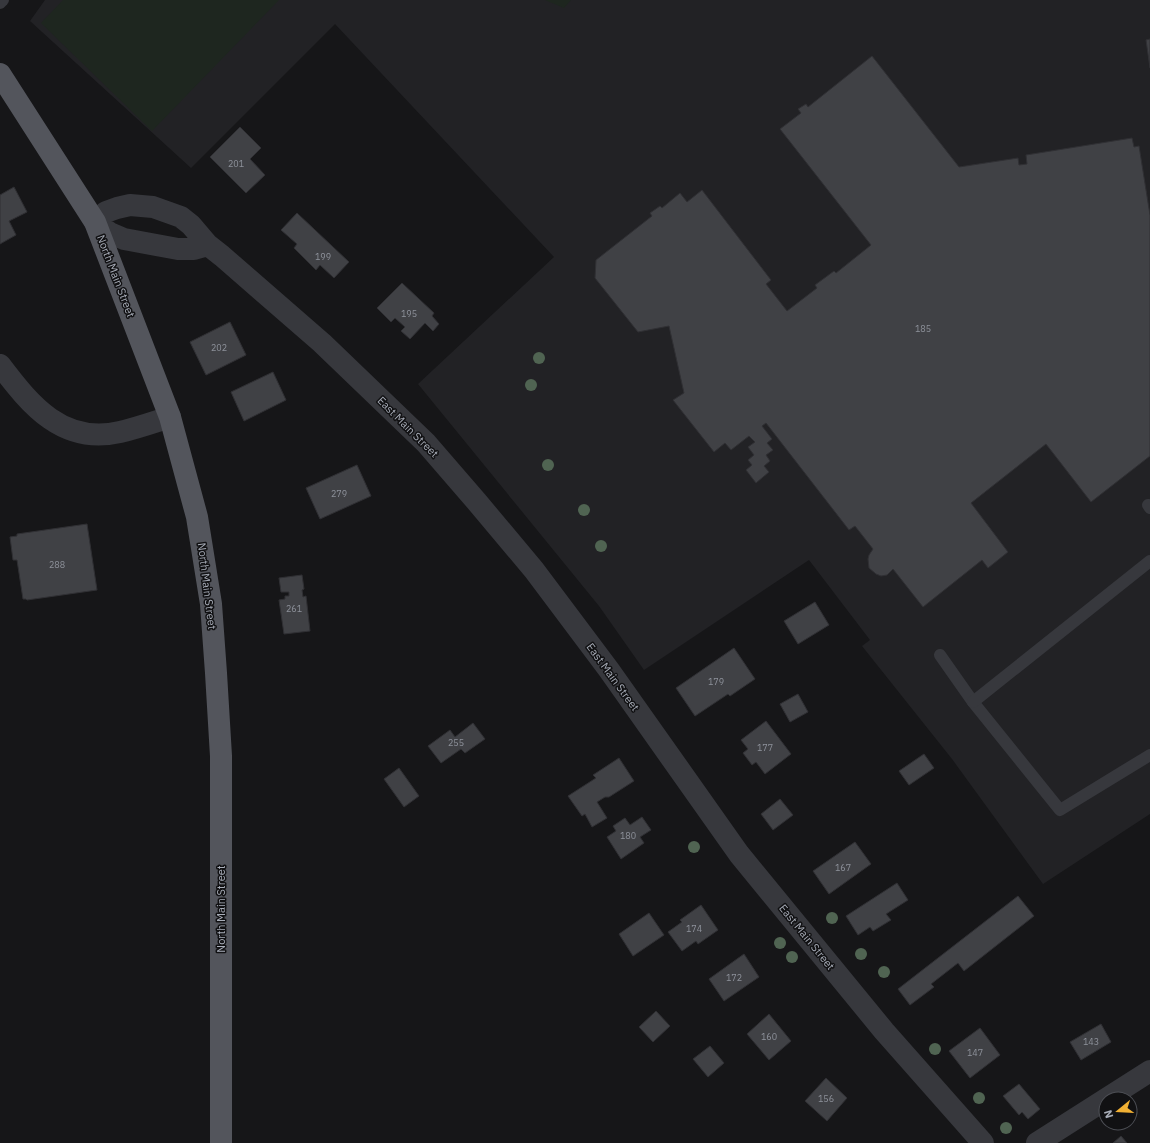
<svg xmlns="http://www.w3.org/2000/svg" width="1150" height="1143" font-family="'IBM Plex Sans',sans-serif">
<style>
.built{fill:#222225}
.green{fill:#1e261f}
.building{fill:#404145;stroke:#303034}
.lines{fill:none;stroke-linecap:round;stroke-linejoin:round}
.service{stroke:#37383d;stroke-width:12}
.minor{stroke:#37383d;stroke-width:22}
.tertiary{stroke:#37383d;stroke-width:22}
.primary{stroke:#53555c;stroke-width:22}
.tree{fill:#506452}
.labels{text-anchor:middle;stroke-width:3;stroke-linejoin:round;paint-order:stroke}
.number-label{font-size:9px;fill:#8e929b}
.street-label{font-size:11px;fill:#a8adb8;stroke:#111113}
</style>
<rect width="100%" height="100%" fill="#161618"/>
<path class="built" d="M45,0H1150V814L1043,884L952,759L862,646L870,640L809,560L644,670L599,606L418,384L554,257L335,24L191,168L30,21Z"/>
<g class="green">
<path d="M63,0H279L152,131L41,23Z"/>
<path d="M545,0H571L564,8Z"/>
</g>
<g class="building">
<path d="M1150,39V68L1146,40Z"/>
<path d="M872,56L959,167L1018,158L1019,165L1027,164L1026,155L1132,138L1134,147L1139,146L1150,215V456L1091,502L1046,444L971,503L1008,552L988,568L982,560L923,607L893,569L887,575L881,576L876,574L869,568L868,559L869,555L873,549L855,526L849,530L766,423L762,426L772,439L767,443L773,450L766,455L770,461L764,466L769,472L756,483L746,470L752,465L748,460L754,455L748,447L755,442L749,436L731,450L725,443L714,452L673,400L684,393L669,326L638,332L595,278L596,260L652,216L650,213L660,206L662,208L680,193L687,202L702,190L771,280L766,284L787,311L817,288L815,285L834,271L836,273L871,245L780,129L801,113L798,109L806,104L808,107Z"/>
<path d="M240,127L261,148L250,159L265,175L246,193L210,157Z"/>
<path d="M14,187L27,212L9,221L16,235L0,244V195Z"/>
<path d="M297,213L349,262L334,278L320,265L316,270L294,248L297,244L281,230Z"/>
<path d="M402,283L434,313L432,316L439,324L433,331L425,323L410,339L401,331L405,327L395,318L391,322L377,308Z"/>
<path d="M230,322L246,355L206,375L190,342Z"/>
<path d="M273,372L286,400L244,421L231,392Z"/>
<path d="M357,465L371,496L320,519L306,488Z"/>
<path d="M87,524L97,590L27,600L26,599H23L17,560H13L10,537L17,536V534Z"/>
<path d="M302,575L304,589L302,590L303,597L306,596L310,631L284,634L279,600L285,599V596H289V592H281L279,578Z"/>
<path d="M815,602L829,625L798,644L784,621Z"/>
<path d="M734,648L755,679L730,696L728,694L695,716L676,688Z"/>
<path d="M798,694L808,712L790,722L780,704Z"/>
<path d="M766,721L791,754L765,774L756,762L752,765L743,753L748,749L741,740Z"/>
<path d="M473,723L485,739L465,753L461,749L441,763L428,746L450,730L455,737Z"/>
<path d="M924,754L934,768L909,785L899,771Z"/>
<path d="M619,758L634,781L609,797H605L597,802L607,818L592,827L585,814L582,816L568,796L596,778L593,775Z"/>
<path d="M399,768L419,796L404,807L384,779Z"/>
<path d="M780,799L793,815L773,830L761,814Z"/>
<path d="M642,817L651,830L640,837L644,843L621,859L607,837L616,831L613,826L625,818L630,825Z"/>
<path d="M855,842L871,864L829,894L813,871Z"/>
<path d="M897,883L908,900L886,914L891,920L873,931L870,927L858,935L846,916Z"/>
<path d="M1018,896L1034,916L964,971L958,963L931,984L934,987L910,1005L898,989Z"/>
<path d="M701,905L718,930L698,944L696,941L682,951L668,932L682,922L680,920Z"/>
<path d="M649,913L664,935L633,956L619,934Z"/>
<path d="M744,954L759,977L724,1001L709,979Z"/>
<path d="M656,1011L670,1026L653,1042L639,1027Z"/>
<path d="M769,1014L791,1041L769,1060L747,1034Z"/>
<path d="M1101,1024L1111,1042L1081,1060L1070,1042Z"/>
<path d="M980,1028L1000,1055L970,1078L949,1051Z"/>
<path d="M710,1046L724,1063L708,1077L693,1059Z"/>
<path d="M826,1078L847,1098L827,1121L805,1101Z"/>
<path d="M1019,1084L1040,1109L1028,1119L1022,1112L1019,1115L1003,1096Z"/>
<path d="M1121,1136L1127,1143H1113Z"/>
</g>
<g class="lines">
<g class="service">
<path d="M0,3L3,0"/>
<path d="M1148,505L1150,508"/>
<path d="M940,655L973,702L1060,810L1150,755"/>
<path d="M973,702L1150,561"/>
</g>
<g class="minor">
<path d="M0,365C31,406 63,445 120,432C137,428 154,422 170,417"/>
<path d="M1037,1143L1150,1071"/>
</g>
<path class="tertiary" d="M208,245L194,249H178L124,239L110,233L95,222L106,212L117,208L130,205L153,207L181,217L191,225L208,245L222,256L322,343L426,443L477,502L534,570L609,670L739,854L884,1031L983,1143"/>
<path class="primary" d="M0,74L95,222L170,417L197,517L211,604L216,673L221,756V1143"/>
</g>
<g class="tree">
<circle cx="539" cy="358" r="6"/>
<circle cx="531" cy="385" r="6"/>
<circle cx="548" cy="465" r="6"/>
<circle cx="584" cy="510" r="6"/>
<circle cx="601" cy="546" r="6"/>
<circle cx="694" cy="847" r="6"/>
<circle cx="832" cy="918" r="6"/>
<circle cx="780" cy="943" r="6"/>
<circle cx="861" cy="954" r="6"/>
<circle cx="792" cy="957" r="6"/>
<circle cx="884" cy="972" r="6"/>
<circle cx="935" cy="1049" r="6"/>
<circle cx="979" cy="1098" r="6"/>
<circle cx="1006" cy="1128" r="6"/>
</g>
<g class="labels">
<g class="number-label">
<text x="236" y="167">201</text>
<text x="323" y="260">199</text>
<text x="409" y="317">195</text>
<text x="923" y="332">185</text>
<text x="219" y="351">202</text>
<text x="339" y="497">279</text>
<text x="57" y="568">288</text>
<text x="294" y="612">261</text>
<text x="716" y="685">179</text>
<text x="456" y="746">255</text>
<text x="765" y="751">177</text>
<text x="628" y="839">180</text>
<text x="843" y="871">167</text>
<text x="694" y="932">174</text>
<text x="734" y="981">172</text>
<text x="769" y="1040">160</text>
<text x="1091" y="1045">143</text>
<text x="975" y="1056">147</text>
<text x="826" y="1102">156</text>
</g>
<g class="street-label">
<text transform="translate(116 276) rotate(69)" y="4">North Main Street</text>
<text transform="translate(408 427) rotate(45)" y="4">East Main Street</text>
<text transform="translate(207 586) rotate(83)" y="4">North Main Street</text>
<text transform="translate(613 677) rotate(54)" y="4">East Main Street</text>
<text transform="translate(221 909) rotate(-90)" y="4">North Main Street</text>
<text transform="translate(807 937) rotate(51)" y="4">East Main Street</text>
</g>
</g>
<g transform="translate(1118 1111) rotate(252)"><circle r="19" fill="#111113" stroke="#4d4f55"/>
<path d="M0-3L7 15L0 10L-7 15Z" fill="#f2b134"/>
<text y="-6" font-size="11" font-weight="bold" text-anchor="middle" fill="#a8adb8">N</text>
</g>
</svg>
